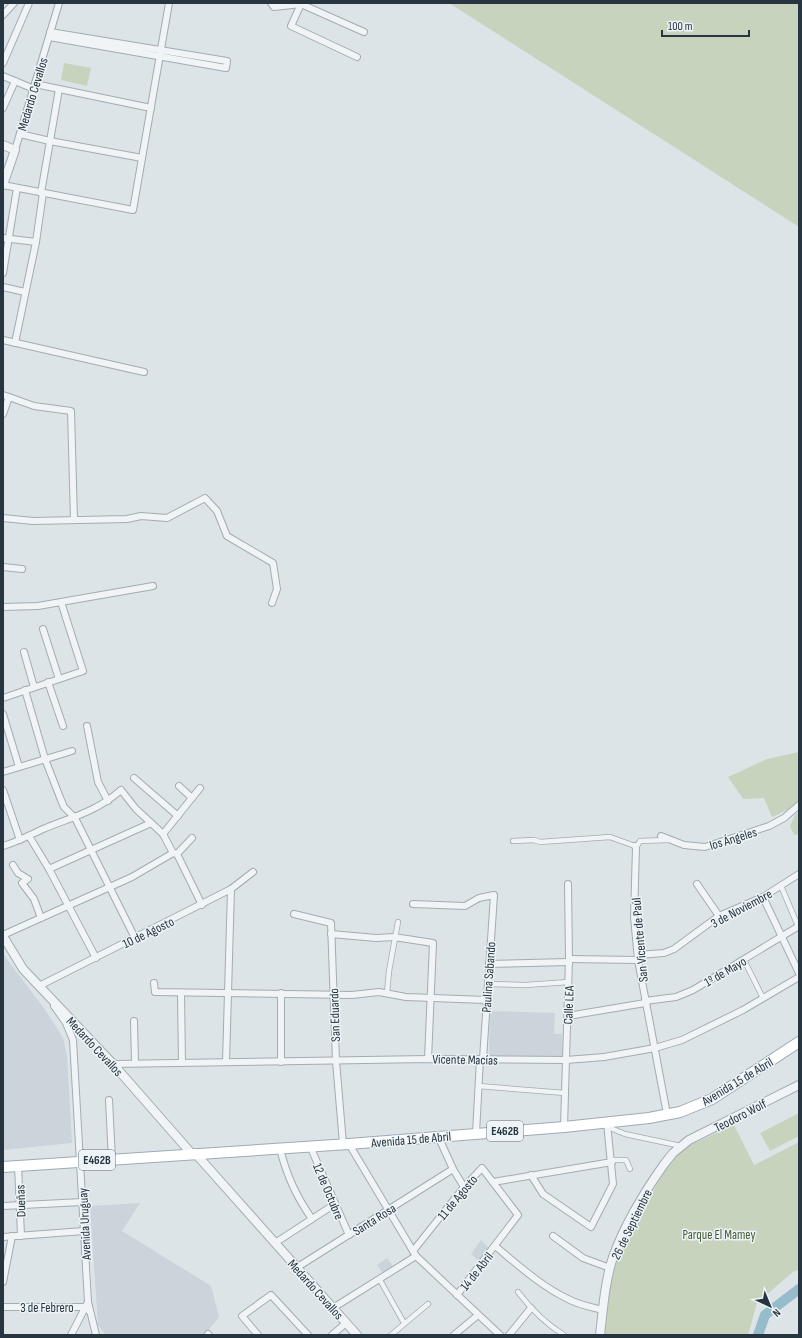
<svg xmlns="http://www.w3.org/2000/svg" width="802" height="1338" font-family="'Sofia Sans Condensed',sans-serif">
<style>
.built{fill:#cbd4db}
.green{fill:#c8d3be}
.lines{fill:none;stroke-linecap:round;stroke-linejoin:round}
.river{stroke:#96bccb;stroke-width:10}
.pedestrian-casing{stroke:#a2acb2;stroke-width:6}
.minor-casing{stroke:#a2acb2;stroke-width:8}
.tertiary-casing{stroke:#a2acb2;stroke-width:10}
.primary-casing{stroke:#9cabb5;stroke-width:12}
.pedestrian{stroke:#f0f4f6;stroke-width:4.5}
.minor{stroke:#f0f4f6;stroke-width:6}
.tertiary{stroke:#f0f4f6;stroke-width:8}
.primary{stroke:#fff;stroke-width:10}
.labels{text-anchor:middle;stroke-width:3;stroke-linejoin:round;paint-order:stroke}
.shield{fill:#edf3f6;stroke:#626e77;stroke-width:1}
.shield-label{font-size:12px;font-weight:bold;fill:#263540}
.street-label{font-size:13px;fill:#263540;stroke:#edf3f6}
.park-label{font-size:13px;fill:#445d32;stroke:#edf3f6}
</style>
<rect width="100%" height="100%" fill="#dde4e8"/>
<g class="built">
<path d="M3,954L46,1011L63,1038L67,1056L72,1143L3,1150Z"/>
<path d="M490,1011L555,1013L554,1034H562V1056H489Z"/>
<path d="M140,1203L122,1231L211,1286L219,1317L204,1335H106L98,1325L90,1206Z"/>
<path d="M481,1240L489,1248L479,1261L471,1254Z"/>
<path d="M387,1258L394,1268L384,1275L377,1265Z"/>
</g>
<g class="green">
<path d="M449,3H799V227Z"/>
<path d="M64,63L91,68L87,86L61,80Z"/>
<path d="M799,752V804L772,817L764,798L743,799L728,777L767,759Z"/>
<path d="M799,811V834L794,835L790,826L795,815Z"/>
<path d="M799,1113V1136L770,1151L760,1133Z"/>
<path d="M734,1125L754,1165L799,1142V1270L793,1272L757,1303L748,1335H604L612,1277L622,1245L666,1169L677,1155L688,1146Z"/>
</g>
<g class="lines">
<path class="river" d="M758,1335L765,1315L799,1289"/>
<g class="pedestrian-casing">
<g id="pedestrian">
<path d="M513,841L534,840L540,842L610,837L635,846"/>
<path d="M636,848L640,841L668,840"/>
<path d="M781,886L798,926"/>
<path d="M744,960L763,998"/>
<path d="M487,984L525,985L569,982"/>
<path d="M387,993L389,971L398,922"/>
<path d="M478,1086L565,1093"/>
<path d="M608,1127L625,1134L681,1146"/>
<path d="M612,1160H626L630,1169"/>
<path d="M380,1280L404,1323"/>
<path d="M518,1292C531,1309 546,1324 564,1335"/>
<path d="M391,1335L428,1304"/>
</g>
</g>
<g class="minor-casing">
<g id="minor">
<path d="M271,3L274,7L301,4L364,32"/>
<path d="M301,4L291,26L357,57"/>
<path d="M3,15L14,3"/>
<path d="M49,37L226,68L227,61L50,32"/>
<path d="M3,63L29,3"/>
<path d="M3,76L34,89"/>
<path d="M35,84L151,108"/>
<path d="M3,108L15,81"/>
<path d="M20,134L50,141L142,158"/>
<path d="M15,150L59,3"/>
<path d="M3,185L133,210L169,3"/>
<path d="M41,193L59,89"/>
<path d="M3,238L36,242"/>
<path d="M3,273L17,188"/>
<path d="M3,287L25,292"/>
<path d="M3,340L144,372"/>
<path d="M15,343L36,242L43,193"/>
<path d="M3,395L9,397L3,414"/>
<path d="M9,397L34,406L71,411L74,520"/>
<path d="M3,518L33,521L127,519L141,516L167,518L205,498L217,511L227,536L273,563L277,589L272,603"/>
<path d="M3,567L22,569"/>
<path d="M3,607L38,606L153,586"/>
<path d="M43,629L59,679"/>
<path d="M24,652L34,687"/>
<path d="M48,682L63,726"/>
<path d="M25,690L45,759L61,800L64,807L75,818L135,938"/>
<path d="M3,698L83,671L61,602"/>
<path d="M3,714L19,767"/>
<path d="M87,726L98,782L108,801"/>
<path d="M3,772L72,751"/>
<path d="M134,778L178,816"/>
<path d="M179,786L192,798"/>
<path d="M3,790L20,840"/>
<path d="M163,834L200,788"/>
<path d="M29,836L49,869L96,958"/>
<path d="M661,836L684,845L705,847L769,826L784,818L799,805"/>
<path d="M3,846C17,842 30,835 43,829C72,817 96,812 121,790L136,809L163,834L173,853L177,854L202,905"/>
<path d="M635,846L636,848L634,917L638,960L667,1114"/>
<path d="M177,854L192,838"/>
<path d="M13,865L18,873L28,879L22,883L34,899L41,918"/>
<path d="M49,869L151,823"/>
<path d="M697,884L719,916"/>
<path d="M763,897L799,973"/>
<path d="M413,904L465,906L479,898L494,895L483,1059"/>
<path d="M294,914L331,923L336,1061L343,1144"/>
<path d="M331,934L376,938L394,937L433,943L428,1059"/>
<path d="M3,935L132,877L173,853"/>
<path d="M638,955L664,953L674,949L719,916L763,897L799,874"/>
<path d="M569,959L638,960"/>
<path d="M489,964L569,962"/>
<path d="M154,983L155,992L352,995L379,992L406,997L486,1000"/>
<path d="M39,986L231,889L253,872"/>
<path d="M181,993L182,1063"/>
<path d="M281,993V1062"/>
<path d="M645,1001L676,997L693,990L799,926"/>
<path d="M54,1006L66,1023L73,1040L88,1302L96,1335"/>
<path d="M568,1016L645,1003"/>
<path d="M134,1021L135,1063"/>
<path d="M226,1062L231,889"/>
<path d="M113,1064L428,1059L566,1060L604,1057L655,1048L682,1040L743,1010L799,977"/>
<path d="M109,1100L112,1160"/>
<path d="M564,1127L569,959L568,884"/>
<path d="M476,1133L480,1059"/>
<path d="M438,1136L453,1169L464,1187"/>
<path d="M349,1144L416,1256L500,1335"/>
<path d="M310,1146L349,1235"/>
<path d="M280,1149C287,1176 296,1196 312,1219"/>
<path d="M18,1165L21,1236"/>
<path d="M531,1175L543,1194L591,1227L613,1184L607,1123"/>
<path d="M493,1182L612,1162"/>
<path d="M3,1206L82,1202"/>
<path d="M553,1236L583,1258L610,1268"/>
<path d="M3,1237L84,1231"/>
<path d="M275,1243L335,1204"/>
<path d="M495,1246C518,1265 541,1286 568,1299C579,1305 591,1307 603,1310"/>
<path d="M413,1251L464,1187L482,1168L518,1215L457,1295"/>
<path d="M296,1268L453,1169"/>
<path d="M3,1282L12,1236"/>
<path d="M3,1307H86L89,1311"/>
<path d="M333,1308L416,1256"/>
<path d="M208,1334L209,1335"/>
<path d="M71,1335L87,1304"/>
<path d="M258,1335L242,1316L271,1295L308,1335"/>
<path d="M332,1335L346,1323"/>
<path d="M454,1335L478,1315"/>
<path d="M509,1335L531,1308"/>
</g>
</g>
<g class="tertiary-casing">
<g id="tertiary">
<path d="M3,145L15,150L3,185"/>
<path d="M3,936L23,969L113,1064L191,1153"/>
<path d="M195,1153L357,1335"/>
<path d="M600,1335C603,1309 605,1281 613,1257C625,1224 645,1191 665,1163L673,1153L689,1140L799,1085"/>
</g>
</g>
<g class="primary-casing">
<path id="primary" d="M3,1167L349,1144L564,1127L649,1118L680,1112L712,1099L799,1042"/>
</g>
<use href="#pedestrian" class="pedestrian"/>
<use href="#minor" class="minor"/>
<use href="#tertiary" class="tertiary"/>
<use href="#primary" class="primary"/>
</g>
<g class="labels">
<g class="shield">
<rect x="487" y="1121" width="36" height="20" rx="3"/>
<rect x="79" y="1150" width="36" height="20" rx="3"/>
</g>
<g class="shield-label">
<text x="505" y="1135">E462B</text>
<text x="97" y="1164">E462B</text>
</g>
<g class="street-label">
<text transform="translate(32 94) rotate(-73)" y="5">Medardo Cevallos</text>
<text transform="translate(733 838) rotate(-17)" y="5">los Ángeles</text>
<text transform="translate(741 908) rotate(-28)" y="5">3 de Noviembre</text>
<text transform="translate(148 932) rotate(-26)" y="5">10 de Agosto</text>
<text transform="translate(639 940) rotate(-95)" y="5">San Vicente de Paúl</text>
<text transform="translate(725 971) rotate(-30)" y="5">1º de Mayo</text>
<text transform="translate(488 977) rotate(-86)" y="5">Paulina Sabando</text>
<text transform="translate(568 1005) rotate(-88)" y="5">Calle LEA</text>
<text transform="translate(334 1015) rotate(-92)" y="5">San Eduardo</text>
<text transform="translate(95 1046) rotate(47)" y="5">Medardo Cevallos</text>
<text transform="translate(465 1059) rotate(1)" y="5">Vicente Macías</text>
<text transform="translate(737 1081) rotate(-31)" y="5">Avenida 15 de Abril</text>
<text transform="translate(740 1115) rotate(-27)" y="5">Teodoro Wolf</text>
<text transform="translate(411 1139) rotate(-5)" y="5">Avenida 15 de Abril</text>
<text transform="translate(329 1191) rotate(67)" y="5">12 de Octubre</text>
<text transform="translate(457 1197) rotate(-50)" y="5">11 de Agosto</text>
<text transform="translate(20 1201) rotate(-92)" y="5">Dueñas</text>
<text transform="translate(374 1219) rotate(-32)" y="5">Santa Rosa</text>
<text transform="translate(84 1224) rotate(-93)" y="5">Avenida Uruguay</text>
<text transform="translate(631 1224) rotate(-64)" y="5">26 de Septiembre</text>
<text transform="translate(476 1271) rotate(-52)" y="5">14 de Abril</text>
<text transform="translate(316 1289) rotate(48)" y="5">Medardo Cevallos</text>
<text x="47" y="1312">3 de Febrero</text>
</g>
<g class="park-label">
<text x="719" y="1239">Parque El Mamey</text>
</g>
</g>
<rect width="802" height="1338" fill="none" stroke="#263540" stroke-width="8"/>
<g transform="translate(770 1306) rotate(136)" stroke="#edf3f6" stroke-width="3" paint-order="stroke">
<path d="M0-3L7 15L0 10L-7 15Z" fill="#263540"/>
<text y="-6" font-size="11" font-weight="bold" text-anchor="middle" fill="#263540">N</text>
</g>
<path d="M662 30v6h87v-6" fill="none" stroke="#263540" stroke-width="2"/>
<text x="668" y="30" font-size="12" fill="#263540" stroke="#edf3f6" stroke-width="3" paint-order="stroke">100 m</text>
</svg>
